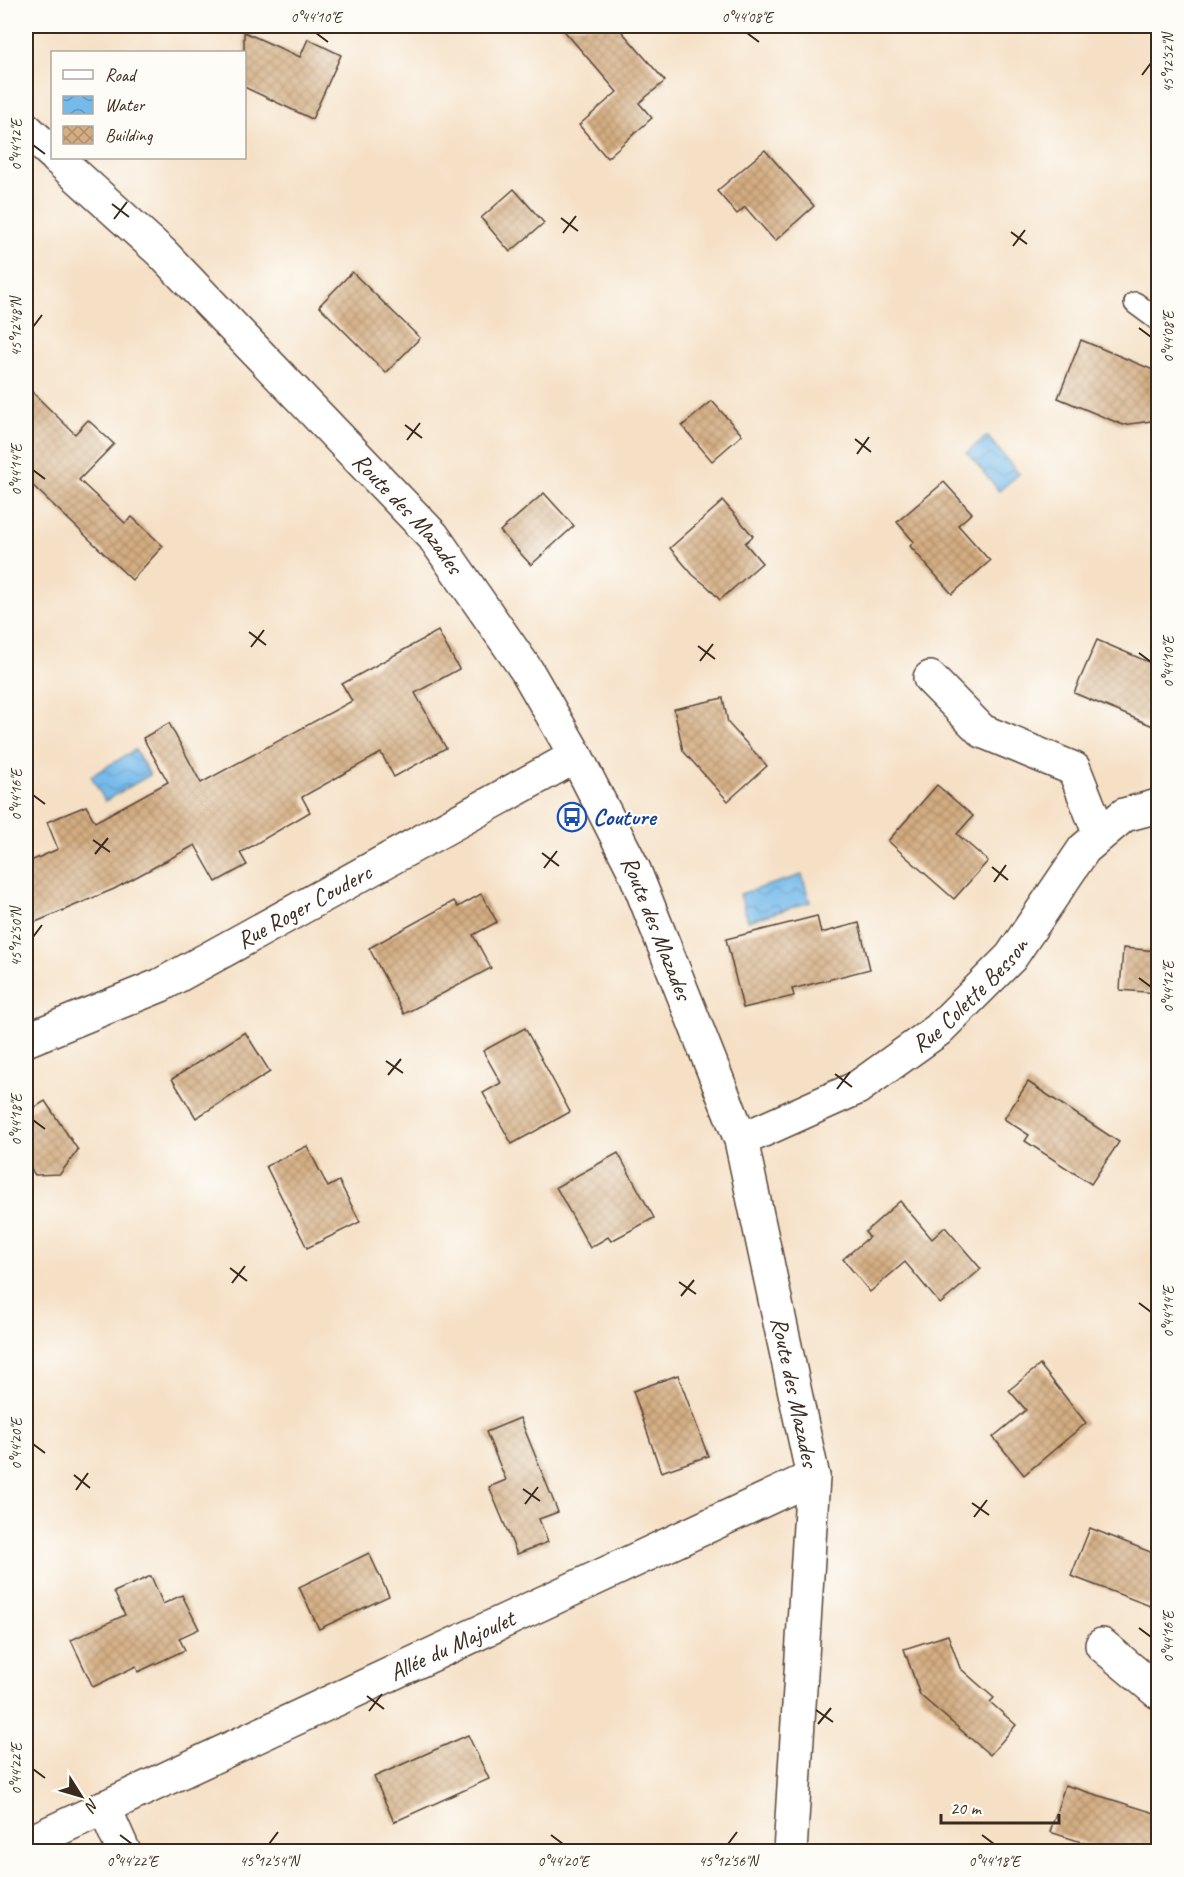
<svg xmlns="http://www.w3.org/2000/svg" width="1184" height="1877" font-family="Caveat,sans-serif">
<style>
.water{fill:url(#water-waves);stroke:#587284;stroke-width:1.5}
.building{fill:url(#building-cross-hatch)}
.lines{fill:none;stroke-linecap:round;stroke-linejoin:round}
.service-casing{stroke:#574537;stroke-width:24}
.minor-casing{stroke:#574537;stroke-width:36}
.service{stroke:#fff;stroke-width:21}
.minor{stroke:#fff;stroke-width:33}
.ticks{fill:none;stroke:#3b2a1e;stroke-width:2}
.labels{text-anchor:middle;stroke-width:4.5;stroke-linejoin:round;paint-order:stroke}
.street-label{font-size:24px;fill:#3b2a1e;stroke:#fdfcf7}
.transit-label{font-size:24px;font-weight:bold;fill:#164399;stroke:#fdfcf7;text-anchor:start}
.neatline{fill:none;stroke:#3b2a1e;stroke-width:2}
.ticks-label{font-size:15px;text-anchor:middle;fill:#3b2a1e}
</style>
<defs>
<pattern id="water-waves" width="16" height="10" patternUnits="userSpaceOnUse" patternTransform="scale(1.5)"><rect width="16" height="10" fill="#74baeb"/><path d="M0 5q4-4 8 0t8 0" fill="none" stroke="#6097be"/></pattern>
<pattern id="building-cross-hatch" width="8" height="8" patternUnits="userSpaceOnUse" patternTransform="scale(1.5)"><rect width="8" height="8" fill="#d4ad82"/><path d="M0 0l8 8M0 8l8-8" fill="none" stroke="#ad8d6a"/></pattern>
</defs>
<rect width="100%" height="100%" fill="#fdfcf7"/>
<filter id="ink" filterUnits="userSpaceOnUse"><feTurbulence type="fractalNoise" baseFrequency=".0167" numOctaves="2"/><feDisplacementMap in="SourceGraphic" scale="12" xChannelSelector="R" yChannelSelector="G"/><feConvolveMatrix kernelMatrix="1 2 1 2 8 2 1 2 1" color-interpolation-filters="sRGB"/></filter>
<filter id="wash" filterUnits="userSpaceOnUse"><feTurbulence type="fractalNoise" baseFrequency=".008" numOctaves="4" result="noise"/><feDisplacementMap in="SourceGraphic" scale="24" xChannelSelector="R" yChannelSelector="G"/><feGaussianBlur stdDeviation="1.35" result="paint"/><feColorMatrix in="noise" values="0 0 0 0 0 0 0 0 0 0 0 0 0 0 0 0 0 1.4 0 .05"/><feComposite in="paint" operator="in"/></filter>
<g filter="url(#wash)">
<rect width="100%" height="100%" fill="#f5e0c6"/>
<g class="water">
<path d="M987,436L1019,474L999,491L967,452Z"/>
<path d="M135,750L150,775L105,801L91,776Z"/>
<path d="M802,875L810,902L748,921L740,894Z"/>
</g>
<g id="blocks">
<g class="building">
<path d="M560,26H617L665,81L639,103L652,118L607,158L579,125L617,92Z"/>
<path d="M244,32L300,57L308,39L341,55L312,119L244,87Z"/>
<path d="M765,150L814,206L775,241L745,207L737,214L717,191Z"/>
<path d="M514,189L544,223L510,252L481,218Z"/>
<path d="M352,272L420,338L386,373L319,306Z"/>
<path d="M1081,340L1158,372V420L1123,425L1058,398Z"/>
<path d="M26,386L75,434L88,420L114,444L79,480L125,523L132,517L163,546L132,580L26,479Z"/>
<path d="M712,401L742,435L712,461L682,426Z"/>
<path d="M944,482L972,513L958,525L990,561L952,594L910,546L914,542L897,522Z"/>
<path d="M544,493L574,526L531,565L500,531Z"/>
<path d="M723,501L753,536L745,543L762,563L720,600L708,587L693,575L670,548Z"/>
<path d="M438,631L459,669L415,693L446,748L394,777L381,753L302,797L310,812L240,853L247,865L216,882L195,845L114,889L26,926V863L58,849L47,822L86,806L95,822L168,782L143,738L169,723L201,783L352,701L342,684Z"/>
<path d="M1097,640L1158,666V728L1074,693Z"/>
<path d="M723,698L728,723L767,766L728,801L683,751L674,709Z"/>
<path d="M937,785L973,816L957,834L988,861L954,899L888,841Z"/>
<path d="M481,894L497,922L473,935L491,968L404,1014L369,948L454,901L458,907Z"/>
<path d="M817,916L821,933L859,923L870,969L792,989L794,996L743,1008L726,939Z"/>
<path d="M1123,948L1158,951V993L1120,990Z"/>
<path d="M525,1028L570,1112L512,1144L483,1093L501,1083L483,1051Z"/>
<path d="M245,1032L270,1072L196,1118L172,1079Z"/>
<path d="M1028,1082L1119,1142L1091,1184L1025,1141L1029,1135L1004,1119Z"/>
<path d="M45,1101L78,1150L60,1174L35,1175L26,1162V1113Z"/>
<path d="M307,1146L328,1187L339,1181L360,1222L307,1248L266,1166Z"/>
<path d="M618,1153L654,1218L611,1241L608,1237L590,1248L556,1187Z"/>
<path d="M900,1201L932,1239L945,1227L981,1269L940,1304L905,1262L870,1292L843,1259L869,1237L865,1232Z"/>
<path d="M1040,1365L1086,1423L1024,1475L993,1437L1026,1410L1009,1390Z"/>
<path d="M678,1375L708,1456L661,1472L633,1391Z"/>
<path d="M520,1418L558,1512L539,1519L548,1542L517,1554L489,1487L506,1480L486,1432Z"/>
<path d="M1090,1528L1158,1555V1609L1071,1576Z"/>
<path d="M369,1553L389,1596L319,1629L299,1587Z"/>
<path d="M151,1576L163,1604L182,1595L199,1629L179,1638L185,1650L138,1672L136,1666L93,1687L71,1640L125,1615L114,1592Z"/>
<path d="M948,1635L960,1668L994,1698L990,1702L1016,1725L990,1755L920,1695L904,1649Z"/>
<path d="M468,1735L489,1779L394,1822L374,1777Z"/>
<path d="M1065,1785L1158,1814V1851H1092L1094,1846L1050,1832Z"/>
</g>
</g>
</g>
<g filter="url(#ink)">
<use href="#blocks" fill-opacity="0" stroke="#574537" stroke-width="1.5"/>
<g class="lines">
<g class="service-casing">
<path id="service" d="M1135,303L1158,320"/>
</g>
<g class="minor-casing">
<g id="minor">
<path d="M26,129L52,153"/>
<path id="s1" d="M57,158L161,252L433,536L527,671L576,756L634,870L741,1140L813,1477L790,1852"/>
<path d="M930,678L982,731L1074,769L1100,835"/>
<path id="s2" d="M26,1040L161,985L576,756"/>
<path id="s3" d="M741,1140L857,1088L938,1030L1011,957L1084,849L1124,815L1158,806"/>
<path d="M1102,1645L1158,1692"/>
<path d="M104,1807L124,1852"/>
<path id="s4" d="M26,1844L813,1477"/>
</g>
</g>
<use href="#service" class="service"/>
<use href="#minor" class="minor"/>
</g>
</g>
<path class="ticks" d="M316,33L328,42M747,33L759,42M1142,75L1151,63M33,145L45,154M112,204L129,217M561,218L578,231M114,219L127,202M1011,232L1027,244M563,233L576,216M1013,246L1025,230M33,327L42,315M1139,328L1151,337M405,425L422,438M855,439L871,452M407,440L420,423M857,454L869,437M33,470L45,479M249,632L266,645M698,646L715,659M251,647L264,630M1139,653L1151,662M700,661L713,644M33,795L45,804M93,840L110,852M542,853L559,866M95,854L108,838M992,867L1008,880M544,868L557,851M994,882L1006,865M33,937L42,925M1139,978L1151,987M386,1061L403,1073M835,1074L852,1087M388,1075L401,1059M837,1089L850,1072M33,1120L45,1129M230,1268L247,1281M679,1282L696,1294M232,1283L245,1266M681,1296L694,1280M1139,1303L1151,1312M33,1444L45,1453M74,1475L90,1488M523,1489L540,1501M76,1490L88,1473M972,1503L989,1515M525,1504L538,1487M974,1517L987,1500M1139,1628L1151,1637M367,1696L384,1709M816,1710L833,1722M369,1711L382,1694M818,1724L831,1708M33,1769L45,1778M120,1835L132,1844M551,1835L563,1844M982,1835L994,1844M269,1844L278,1832M728,1844L737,1832"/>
<defs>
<g id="bus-ring" transform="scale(1.5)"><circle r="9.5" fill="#fdfcf7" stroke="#1a4fb4" stroke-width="1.5"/><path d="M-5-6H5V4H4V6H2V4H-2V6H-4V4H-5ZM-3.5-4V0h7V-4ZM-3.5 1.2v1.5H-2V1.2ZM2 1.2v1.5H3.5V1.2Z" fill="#1a4fb4"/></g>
</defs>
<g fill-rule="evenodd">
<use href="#bus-ring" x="572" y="817"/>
</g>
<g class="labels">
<g class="street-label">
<text dy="8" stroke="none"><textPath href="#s1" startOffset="500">Route des Mazades</textPath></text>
<text dy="8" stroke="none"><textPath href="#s2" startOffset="309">Rue Roger Couderc</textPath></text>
<text dy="8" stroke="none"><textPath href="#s1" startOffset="986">Route des Mazades</textPath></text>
<text dy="8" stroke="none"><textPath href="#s3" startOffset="274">Rue Colette Besson</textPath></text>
<text dy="8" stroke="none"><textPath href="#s1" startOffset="1472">Route des Mazades</textPath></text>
<text dy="8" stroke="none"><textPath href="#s4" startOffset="470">Allée du Majoulet</textPath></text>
</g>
<g class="transit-label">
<text x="593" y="825">Couture</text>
</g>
</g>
<rect width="1184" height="1877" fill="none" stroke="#fdfcf7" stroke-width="66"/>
<rect x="51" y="51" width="195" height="108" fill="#fdfcf7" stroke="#afa8a0" stroke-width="1.5"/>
<rect x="63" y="70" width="30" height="9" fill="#ffffff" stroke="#afa8a0" stroke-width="1.5"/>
<text x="105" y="81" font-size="18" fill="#3b2a1e">Road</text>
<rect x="63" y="96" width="30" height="18" fill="url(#water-waves)" stroke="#afa8a0" stroke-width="1.5"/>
<text x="105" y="111" font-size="18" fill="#3b2a1e">Water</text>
<rect x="63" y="126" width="30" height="18" fill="url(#building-cross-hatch)" stroke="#afa8a0" stroke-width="1.5"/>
<text x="105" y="141" font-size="18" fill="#3b2a1e">Building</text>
<g transform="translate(81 1796) rotate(127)" stroke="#fdfcf7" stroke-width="4.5" paint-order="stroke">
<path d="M0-4.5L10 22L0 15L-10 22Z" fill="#3b2a1e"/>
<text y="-9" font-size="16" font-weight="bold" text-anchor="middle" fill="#3b2a1e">N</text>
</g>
<path d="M941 1814v9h118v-9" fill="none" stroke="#3b2a1e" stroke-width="3"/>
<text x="950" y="1814" font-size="18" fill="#3b2a1e" stroke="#fdfcf7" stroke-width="4.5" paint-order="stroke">20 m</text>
<rect x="33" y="33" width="1118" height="1811" class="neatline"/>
<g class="ticks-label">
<text x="316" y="22">0°44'10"E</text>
<text x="747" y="22">0°44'08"E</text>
<text transform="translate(1168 63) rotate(-90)" y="5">45°12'52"N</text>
<text transform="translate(16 145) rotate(-90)" y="5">0°44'12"E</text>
<text transform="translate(16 327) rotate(-90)" y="5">45°12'48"N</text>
<text transform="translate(1168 337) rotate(-90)" y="5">0°44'08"E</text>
<text transform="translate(16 470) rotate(-90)" y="5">0°44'14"E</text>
<text transform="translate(1168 662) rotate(-90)" y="5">0°44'10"E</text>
<text transform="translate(16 795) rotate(-90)" y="5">0°44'16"E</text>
<text transform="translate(16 937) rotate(-90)" y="5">45°12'50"N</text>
<text transform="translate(1168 987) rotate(-90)" y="5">0°44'12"E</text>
<text transform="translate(16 1120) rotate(-90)" y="5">0°44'18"E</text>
<text transform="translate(1168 1312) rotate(-90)" y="5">0°44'14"E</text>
<text transform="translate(16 1444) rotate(-90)" y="5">0°44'20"E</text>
<text transform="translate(1168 1637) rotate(-90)" y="5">0°44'16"E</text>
<text transform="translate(16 1769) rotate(-90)" y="5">0°44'22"E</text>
<text x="132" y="1866">0°44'22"E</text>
<text x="269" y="1866">45°12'54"N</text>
<text x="563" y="1866">0°44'20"E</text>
<text x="728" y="1866">45°12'56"N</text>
<text x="994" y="1866">0°44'18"E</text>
</g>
</svg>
